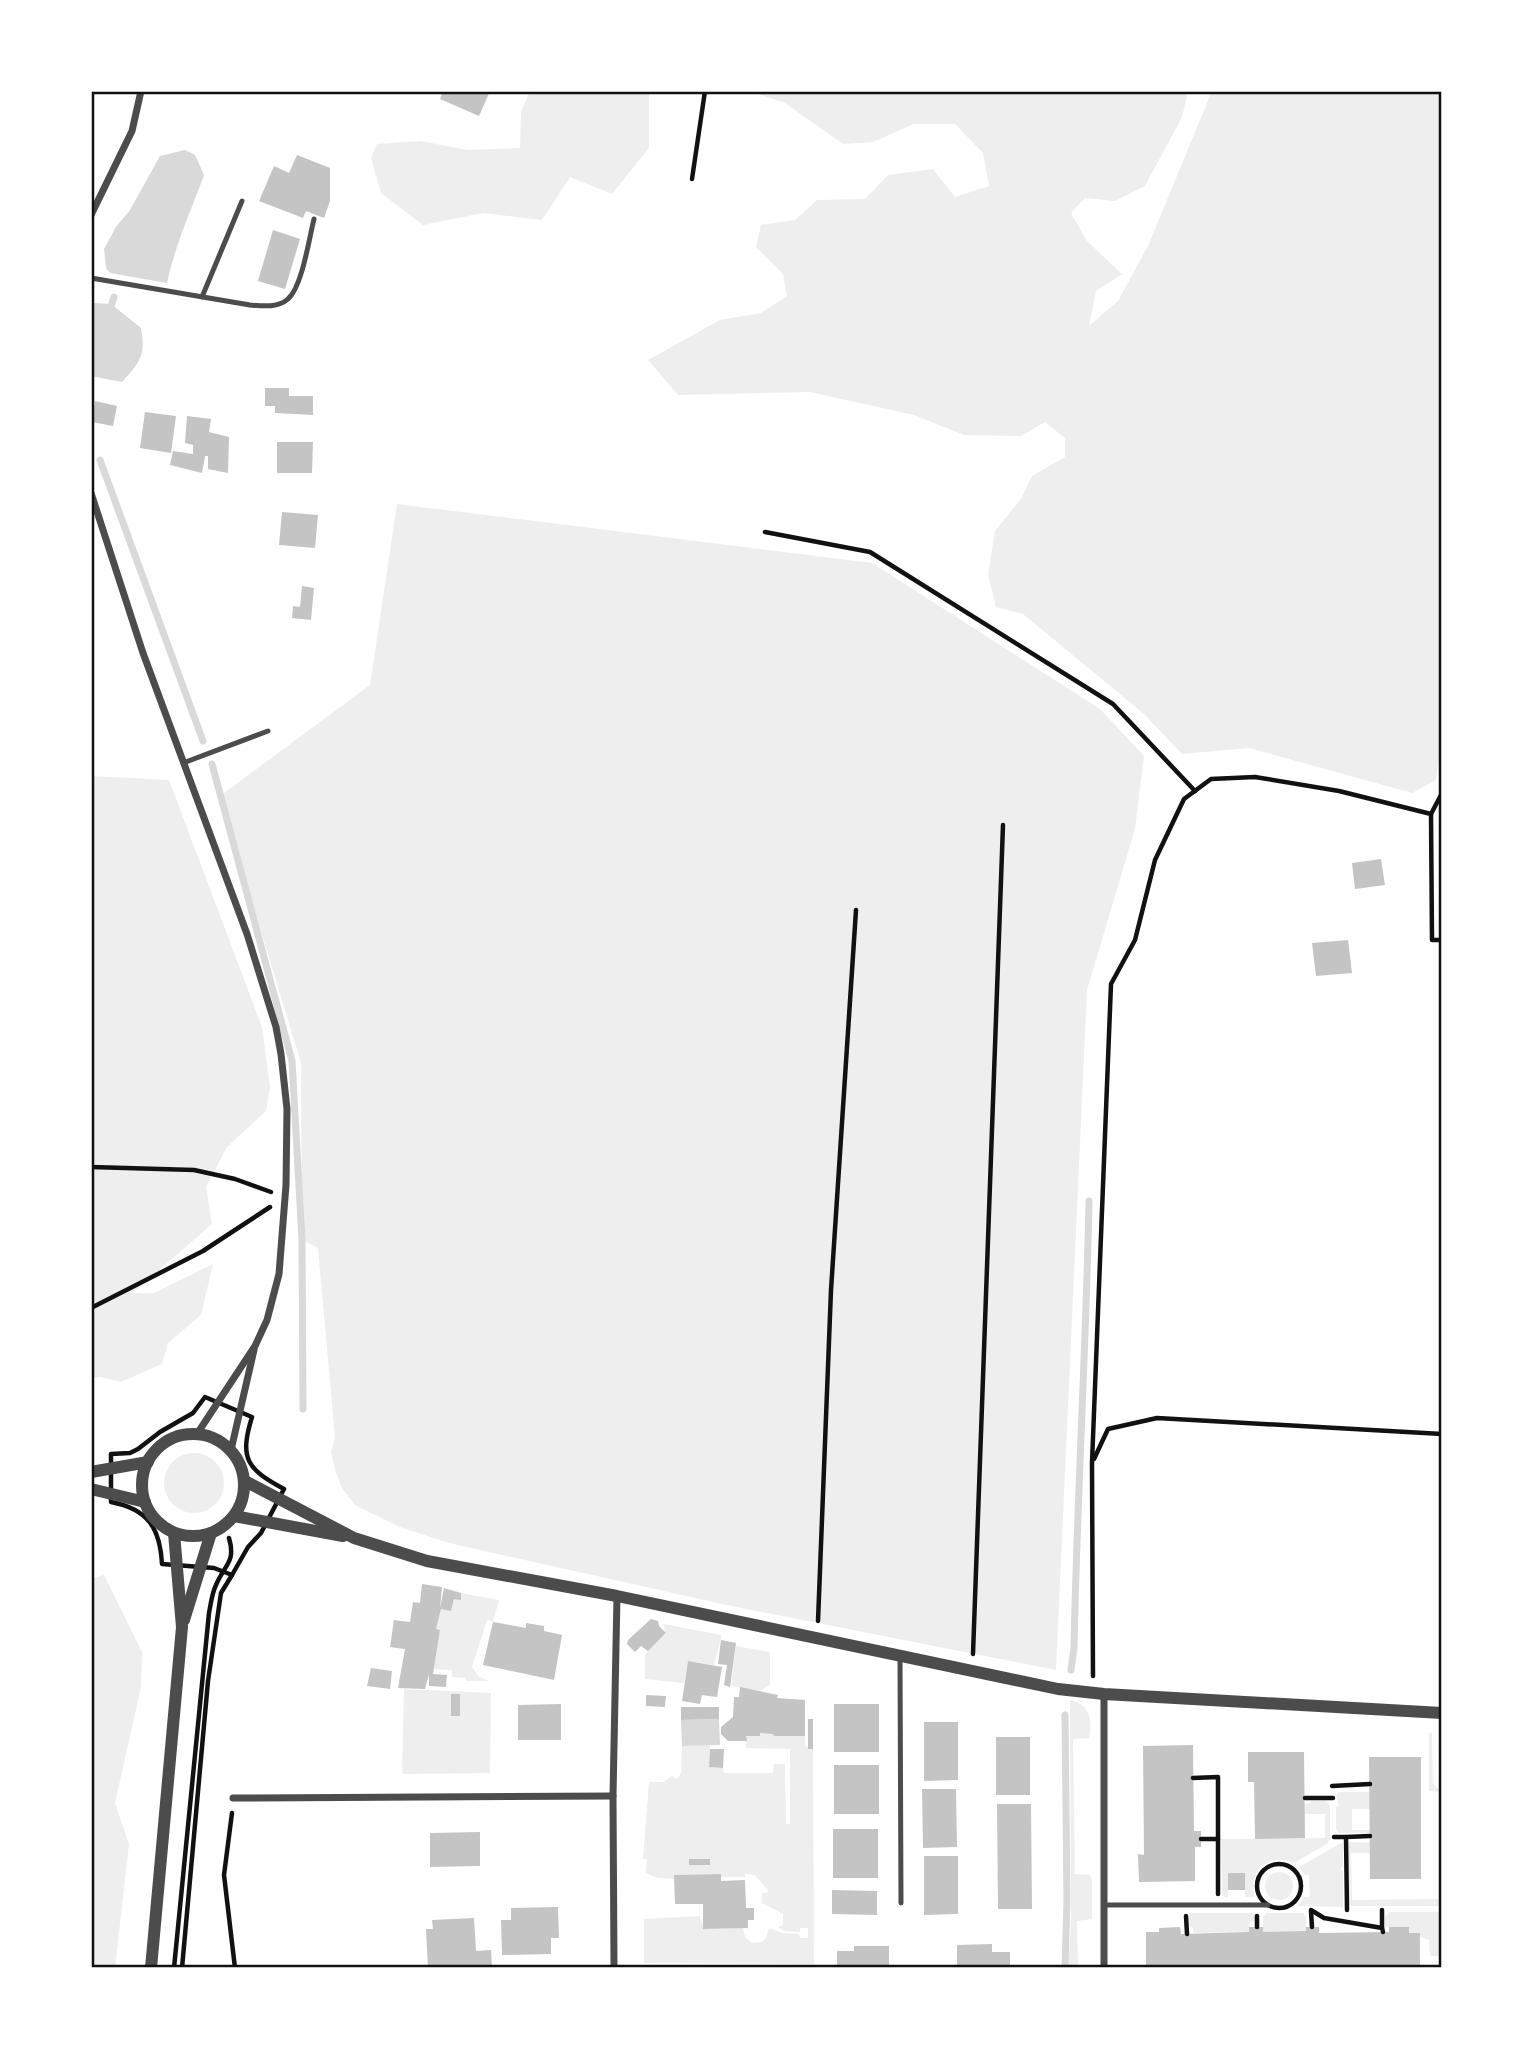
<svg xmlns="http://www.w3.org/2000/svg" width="1533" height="2059" font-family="'Noto Serif',serif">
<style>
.green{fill:#eee}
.water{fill:#d9d9d9}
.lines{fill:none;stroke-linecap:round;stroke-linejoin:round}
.stream{stroke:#d9d9d9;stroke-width:7}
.building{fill:#c4c4c4}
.path{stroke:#111;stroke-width:4.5}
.service{stroke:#4c4c4c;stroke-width:5}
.minor{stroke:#4c4c4c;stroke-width:7}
.tertiary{stroke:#4c4c4c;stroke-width:12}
.neatline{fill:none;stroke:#111;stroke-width:2.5}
</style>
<rect width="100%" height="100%" fill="#fff"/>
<g class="green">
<path d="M530,91H647L649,93V148L612,194L570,177L542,220L483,213L423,225L381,193L371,158L377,144L420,141L468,150L520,148L521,112Z"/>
<path d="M749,91H1188L1182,117L1145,186L1115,201L1085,198L1071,213L1087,241L1122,274L1096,291L1089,326L1118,301L1148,246L1212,91H1442V735L1436,780L1412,793L1249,748L1182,754L1144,714L1023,614L996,607L988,575L995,531L1021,499L1032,476L1065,457V438L1045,422L1021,436L964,435L914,415L810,392L678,395L648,360L720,320L761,313L787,296L783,274L756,247L761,225L795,220L817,200L865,199L888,175L933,169L955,197L989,186L983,153L955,124H914L873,142L843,144L785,103Z"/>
<path d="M397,504L872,563L1100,709L1144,756L1135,829L1087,990L1056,1670L731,1606L449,1543L400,1527L355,1505L342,1488L335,1470L331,1452L335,1437L318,1248L302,1240L301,1063L220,796L370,685Z"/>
<path d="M91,776L169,780L262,1027L270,1087L266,1111L227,1147L206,1187L212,1224L133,1293H154L213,1264L201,1315L168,1343L162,1364L121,1382L101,1377L91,1378Z"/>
<circle cx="194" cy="1483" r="30"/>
<path d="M104,1575L142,1652L141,1687L115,1803L129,1844L115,1968H91V1579Z"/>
<path d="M461,1593L499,1600L493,1622L487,1620L472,1667L479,1677L489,1681H466L465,1678L452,1677V1670L434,1669L439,1630L436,1629L441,1609L451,1611L454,1599H460Z"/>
<path d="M663,1624L722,1635L714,1665L688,1661L684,1683L645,1679V1654L666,1634Z"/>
<path d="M736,1646L770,1652V1684L760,1691L731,1686Z"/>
<path d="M404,1689L491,1693L490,1773L402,1774Z"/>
<path d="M1070,1700C1090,1704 1093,1721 1089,1738L1073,1739L1075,1874L1090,1875L1092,1880V1919L1077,1921L1078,1968H1068L1071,1921Z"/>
<path d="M1432,1732L1433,1783L1437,1788H1442V1906H1351L1349,1904L1348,1842L1370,1843V1853H1351L1352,1900L1440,1899V1792L1429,1791V1733Z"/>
<path d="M760,1733L773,1734L774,1736H805V1746L813,1749L814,1964L644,1963V1919L700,1916L704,1929L743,1928L745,1937L752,1943L762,1942L766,1938L769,1928L782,1933L799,1934L800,1938H808V1928H800V1932L784,1931L778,1927L783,1925V1914L762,1903V1893H767L768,1890L755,1875L745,1874V1877H721L720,1874L675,1875L674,1879L657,1878L646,1873L647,1859H643L649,1782H664L672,1776L677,1779L681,1773L682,1746L710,1745L709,1767L723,1768L724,1773H773L774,1764H785L786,1824H790V1749L746,1748V1736H759Z"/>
<path d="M1339,1792H1370V1809H1352V1830H1370V1833H1339L1336,1829V1807L1339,1806L1336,1795Z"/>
<path d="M1311,1801H1326L1330,1805V1839L1327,1844L1294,1863C1270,1852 1247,1871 1255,1897H1245L1244,1873H1228V1897H1225L1222,1893L1221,1839L1325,1838V1814H1304V1804L1310,1803Z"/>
<path d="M1343,1842V1867H1341V1870L1343,1871V1907L1297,1906L1304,1897H1310L1309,1875H1305L1299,1867Z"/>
<circle cx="1279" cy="1886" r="14"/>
<path d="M1389,1912H1442V1956H1430L1429,1940L1409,1933L1408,1927H1385V1917Z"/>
<path d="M1189,1913H1252L1256,1916V1921L1249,1922V1932L1193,1933V1928L1189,1927Z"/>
<path d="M1266,1913H1303L1306,1917V1931L1263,1932V1917Z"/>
</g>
<g class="water">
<path d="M185,150L195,155L204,175C191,211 175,245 167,283L110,273L106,268L104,249L116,227L130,210L160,156Z"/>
<path d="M94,303L111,304L141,328C146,356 140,362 122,382L91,376V305Z"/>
<path d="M719,1719L720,1745L682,1746L681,1720Z"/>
</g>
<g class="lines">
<g class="stream">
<path d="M109,313L114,297"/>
<path d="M100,460L203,741"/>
<path d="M212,764L292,1061L302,1240L303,1409"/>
<path d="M1071,1670L1074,1648C1077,1499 1086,1350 1089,1201"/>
<path d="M1065,1968L1067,1902L1065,1715"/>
</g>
</g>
<g class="building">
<path d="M443,91H490L479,116L440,99Z"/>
<path d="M297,155L330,168V201L324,218L306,211L303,218L259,201L274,166L289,173Z"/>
<path d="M273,230L300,239L285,289L258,281Z"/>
<path d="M265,388H289V396H313V415L275,413V406H265Z"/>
<path d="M95,401L117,406L113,426L92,422Z"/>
<path d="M145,412L176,416L171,453L140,448Z"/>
<path d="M187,416L211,419L209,432L229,437L228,473L208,469V456H205L202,473L170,465L173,451L193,454V445L185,443Z"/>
<path d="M277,442H313L312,473H277Z"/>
<path d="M282,512L318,515L315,548L279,545Z"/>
<path d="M302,586L314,588L311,620L292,618L293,606L300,607Z"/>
<path d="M1381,859L1385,885L1355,889L1352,863Z"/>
<path d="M1348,940L1352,973L1316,976L1312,943Z"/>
<path d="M422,1584L442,1587L440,1608L444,1588L461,1593V1600L454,1599L451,1611L441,1609L436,1629L440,1630L433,1674L447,1675L446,1687L429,1686V1674L425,1689L398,1688L405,1649L390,1647L394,1620L410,1622L413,1602L420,1603Z"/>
<path d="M651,1619L658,1621L659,1626L666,1633L648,1651L641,1646L635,1652L627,1644L628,1640Z"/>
<path d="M493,1622L526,1628V1623L544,1626V1631L562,1635L554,1680L483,1665Z"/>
<path d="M721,1640L736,1643L730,1687L724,1685L727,1665L718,1664Z"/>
<path d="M688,1661L722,1667L717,1697L702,1695L700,1704L682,1701Z"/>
<path d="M371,1668L392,1671L390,1689L367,1686Z"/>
<path d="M740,1687L778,1695L777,1698L805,1700V1736H774L773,1734L760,1733V1736H746L747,1741H728L721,1734V1727L733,1717L734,1697H739Z"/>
<rect x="451" y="1694" width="9" height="22"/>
<path d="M646,1695L666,1696L665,1707L646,1706Z"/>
<path d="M561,1704V1740H518V1705Z"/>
<rect x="834" y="1704" width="45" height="48"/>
<path d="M681,1707H719V1719L681,1720Z"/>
<rect x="808" y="1719" width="5" height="30"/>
<path d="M924,1722H958V1780L924,1781Z"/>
<rect x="996" y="1737" width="34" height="58"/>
<path d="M1193,1745L1194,1831H1201V1847H1195V1881L1139,1882L1138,1854L1144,1855L1143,1746Z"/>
<path d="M710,1749H724L723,1768L709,1767Z"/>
<path d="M1248,1752H1304L1305,1838L1255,1839L1254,1782H1248Z"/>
<path d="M1369,1757H1421V1879H1370Z"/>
<rect x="834" y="1765" width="45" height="49"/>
<path d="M922,1789H956L957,1847L923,1848Z"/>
<path d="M997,1804H1031L1032,1909H998Z"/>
<rect x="833" y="1829" width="45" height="49"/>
<path d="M480,1832V1866L430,1867V1833Z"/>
<path d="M924,1856H958V1914L924,1915Z"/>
<rect x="689" y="1859" width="21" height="6"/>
<rect x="1228" y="1873" width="17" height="17"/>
<path d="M721,1874V1881L745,1880L746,1908H754V1920H748V1928L703,1929V1904H675L674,1875Z"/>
<path d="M832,1890L877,1891V1915L832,1914Z"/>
<path d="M558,1907L559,1938H551V1954L502,1955L501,1920H511V1908Z"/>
<path d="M474,1918L476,1951L491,1950L492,1968H428L426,1929H433L432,1920Z"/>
<path d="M1180,1927L1181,1934L1249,1932V1927H1263V1932L1306,1931V1927H1319V1933L1389,1932V1927H1409V1933H1420V1968H1146V1932H1159V1928Z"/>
<path d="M992,1944V1952H1010V1968H957V1945Z"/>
<path d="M854,1946H889V1968H837V1951H854Z"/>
</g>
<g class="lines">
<g class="path">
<path d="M692,179L705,91"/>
<path d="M765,532L870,552L1113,704L1195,791"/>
<path d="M1442,793L1431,814L1432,940H1442"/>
<path d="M91,1167L194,1170L235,1179L271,1192"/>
<path d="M91,1308L203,1251L270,1207"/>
<path d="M205,1397L252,1417C239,1459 247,1469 284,1489L261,1533L248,1547L232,1575L214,1568L162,1564C160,1528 148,1509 111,1502V1454L130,1453L138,1449L160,1432L193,1413Z"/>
<path d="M1094,1459L1108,1429L1157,1418L1442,1434"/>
<path d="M818,1621L831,1290L856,910"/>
<path d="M973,1654L1003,825"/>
<path d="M1093,1676L1092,1463L1111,984L1135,940L1155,860L1184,799L1211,779L1255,777L1339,791L1431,814"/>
<path d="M1193,1778L1218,1777V1894"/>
<path d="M1332,1786L1370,1784"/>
<path d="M1305,1798H1333"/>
<path d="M232,1813L224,1875L235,1968"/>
<path d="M1334,1837H1346L1347,1910"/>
<path d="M1346,1837L1370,1836"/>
<path d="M1201,1839H1218"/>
<circle cx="1279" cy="1886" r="22"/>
<path d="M1311,1910L1324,1918L1382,1928L1383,1932"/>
<path d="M1382,1910V1928"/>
<path d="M1311,1911L1312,1927"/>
<path d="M1186,1916L1187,1934"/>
<path d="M1257,1927V1916"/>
<path d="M174,1968L209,1613C211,1603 212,1593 216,1585C225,1564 236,1562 229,1538"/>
<path d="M182,1968L208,1681L221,1593L232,1575"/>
</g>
<g class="service">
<path d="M91,278L250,305C262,306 278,308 288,299C302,287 309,239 314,219"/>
<path d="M202,297L242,201"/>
<path d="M183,763L268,731"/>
<path d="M900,1657L901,1903"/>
<path d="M1104,1905H1268"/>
</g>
<g class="minor">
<path d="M91,215L132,131L141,91"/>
<path d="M91,493L143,653L247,934L276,1027L281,1054L287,1109L286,1185L279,1274L267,1320L255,1346L197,1434"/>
<path d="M231,1450L254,1350"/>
<path d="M1104,1694V1968"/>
<path d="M233,1798L613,1796"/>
<path d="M614,1968L613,1796L617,1596"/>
</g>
<g class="tertiary">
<circle cx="193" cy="1485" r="51"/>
<path d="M91,1472L148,1462"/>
<path d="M245,1481L354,1538L427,1561L617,1596L1058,1689L1104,1694L1442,1713"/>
<path d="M91,1489L145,1502"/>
<path d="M234,1516L343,1536"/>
<path d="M184,1620L211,1533"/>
<path d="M151,1968L182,1627L174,1533"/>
</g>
</g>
<rect width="1533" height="2059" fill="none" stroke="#ffffff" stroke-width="186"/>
<rect x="93" y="93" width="1347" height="1873" class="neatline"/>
</svg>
